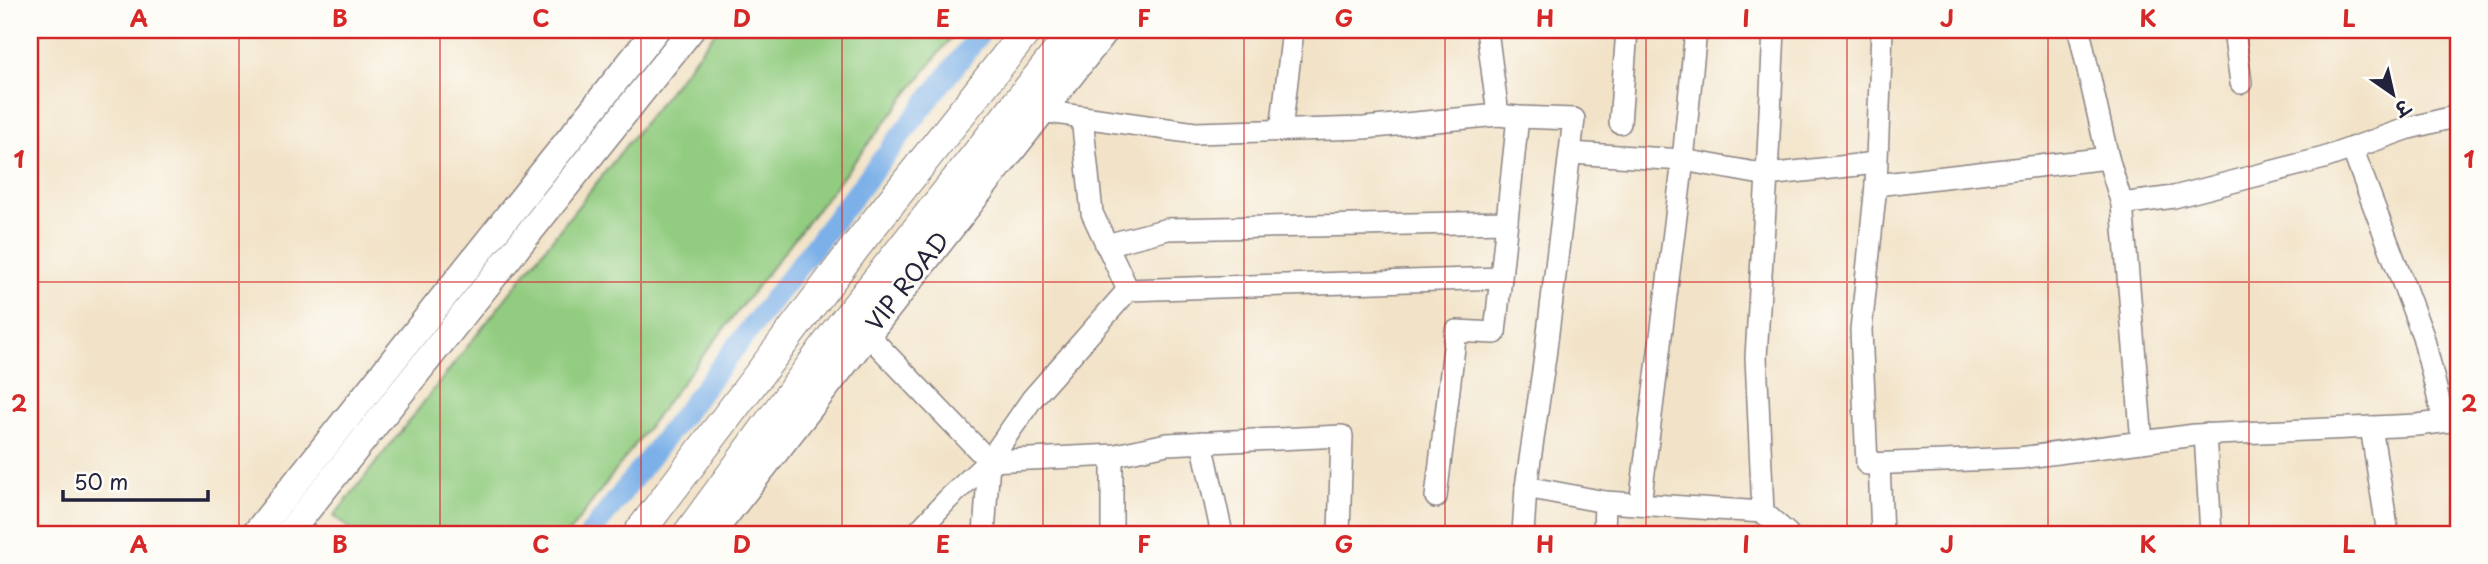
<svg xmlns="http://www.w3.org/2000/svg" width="2488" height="564" font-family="'Playpen Sans','Playpen Sans Deva',sans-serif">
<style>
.green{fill:#92cc80;stroke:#5a775e;stroke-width:2}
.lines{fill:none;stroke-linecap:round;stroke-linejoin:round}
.canal{stroke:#7bb0e8;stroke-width:21}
.minor-casing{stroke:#8a8282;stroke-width:24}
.tertiary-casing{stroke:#8a8282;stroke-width:29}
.secondary-casing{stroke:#8a8282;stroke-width:32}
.minor{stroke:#fff;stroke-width:21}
.tertiary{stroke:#fff;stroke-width:26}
.secondary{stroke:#fff;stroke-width:30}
.grid{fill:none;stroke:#d62828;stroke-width:2;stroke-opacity:0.55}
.labels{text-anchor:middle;stroke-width:5;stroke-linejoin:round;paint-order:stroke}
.street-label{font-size:24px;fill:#22223b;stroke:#fdfcf7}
.neatline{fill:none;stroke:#d62828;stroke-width:2.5}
.grid-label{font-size:23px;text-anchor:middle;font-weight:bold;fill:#d62828}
</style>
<rect width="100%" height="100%" fill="#fdfcf7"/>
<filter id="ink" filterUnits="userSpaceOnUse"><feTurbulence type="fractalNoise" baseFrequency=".0143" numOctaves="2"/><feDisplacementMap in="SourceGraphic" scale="14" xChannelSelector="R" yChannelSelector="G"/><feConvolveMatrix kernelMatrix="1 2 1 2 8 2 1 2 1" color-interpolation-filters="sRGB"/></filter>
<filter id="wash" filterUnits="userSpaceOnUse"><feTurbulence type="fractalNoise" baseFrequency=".00686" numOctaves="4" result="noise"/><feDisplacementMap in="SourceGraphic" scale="28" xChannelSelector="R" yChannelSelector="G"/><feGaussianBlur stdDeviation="1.57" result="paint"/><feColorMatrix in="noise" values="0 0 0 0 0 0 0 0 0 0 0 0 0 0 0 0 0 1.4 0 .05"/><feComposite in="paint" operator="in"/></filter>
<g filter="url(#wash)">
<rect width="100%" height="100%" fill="#f2e3c8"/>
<path class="green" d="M717,30H957L673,394L568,534H356L334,516Z"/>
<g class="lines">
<path class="canal" d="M590,534L983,30"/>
</g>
</g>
<g filter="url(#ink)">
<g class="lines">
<g class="minor-casing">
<g id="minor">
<path d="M1882,30L1876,185L1861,330L1867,464L2020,458L2195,435L2417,425L2458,420"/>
<path d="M2079,30L2108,158L2122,204L2174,197L2251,177L2324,158L2409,128L2458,116"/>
<path d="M2234,30L2241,83"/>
<path d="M1041,111L1195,133L1364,128L1498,115L1487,30"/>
<path d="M1082,117L1092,213L1128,290"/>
<path d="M1518,117L1574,119L1545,357L1526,487"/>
<path d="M1620,123L1627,30"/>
<path d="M1281,131L1293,30"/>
<path d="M2352,148L2423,336L2444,421"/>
<path d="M1570,153L1683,160L1767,175L1774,30"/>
<path d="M1876,185L2108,158"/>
<path d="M2122,204L2142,442"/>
<path d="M1106,245L1168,229L1507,222"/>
<path d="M867,334L989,461L1116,455L1167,444L1342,436L1339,534"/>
<path d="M2371,427L2388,534"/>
<path d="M2205,434L2211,534"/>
<path d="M1202,442L1222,534"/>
<path d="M1879,464L1882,534"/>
<path d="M1436,497L1456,331L1495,333L1518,117L1498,115"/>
<path d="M1640,504L1683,160L1696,30"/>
<path d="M1763,512L1788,534"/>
<path d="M916,534L948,499L989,461L1032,399L1128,290L1501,278"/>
<path d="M984,534L989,461"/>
<path d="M1112,534V456"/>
<path d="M1523,534L1526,487L1605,502"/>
<path d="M1604,534L1605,502L1763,512L1756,357L1767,175L1876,163"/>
</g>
</g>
<g class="tertiary-casing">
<g id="tertiary">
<path d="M255,534L656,30"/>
<path d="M288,534L691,30"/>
<path d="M711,534L1106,30"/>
</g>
</g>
<g class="secondary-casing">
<g id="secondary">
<path d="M638,534L857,245L1027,30"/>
<path d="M688,534L835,333L1075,30"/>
</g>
</g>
<use href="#minor" class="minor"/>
<use href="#tertiary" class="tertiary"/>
<use href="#secondary" class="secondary"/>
</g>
</g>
<path class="grid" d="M239,30V534M440,30V534M641,30V534M842,30V534M1043,30V534M1244,30V534M1445,30V534M1646,30V534M1847,30V534M2048,30V534M2249,30V534M30,282H2458"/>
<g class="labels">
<g class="street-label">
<text transform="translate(908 282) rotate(-52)" y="8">VIP ROAD</text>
</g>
</g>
<rect width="2488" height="564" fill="none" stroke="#fdfcf7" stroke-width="77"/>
<g transform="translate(2393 94) rotate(146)" stroke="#fdfcf7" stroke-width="5" paint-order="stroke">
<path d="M0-5L12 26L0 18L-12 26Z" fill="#22223b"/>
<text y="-10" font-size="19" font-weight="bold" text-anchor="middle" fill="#22223b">उ</text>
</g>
<path d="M63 490v10h145v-10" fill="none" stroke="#22223b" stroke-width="3.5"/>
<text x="74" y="490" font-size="21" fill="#22223b" stroke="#fdfcf7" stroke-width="5" paint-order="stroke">50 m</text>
<rect x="38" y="38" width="2412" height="488" class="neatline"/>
<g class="grid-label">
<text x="139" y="27">A</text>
<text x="340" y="27">B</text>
<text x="541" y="27">C</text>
<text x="742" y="27">D</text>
<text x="943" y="27">E</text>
<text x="1144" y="27">F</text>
<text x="1344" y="27">G</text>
<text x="1545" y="27">H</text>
<text x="1746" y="27">I</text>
<text x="1947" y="27">J</text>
<text x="2148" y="27">K</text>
<text x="2349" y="27">L</text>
<text x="19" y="168">1</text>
<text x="2469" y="168">1</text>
<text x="19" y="412">2</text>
<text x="2469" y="412">2</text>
<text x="139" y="553">A</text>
<text x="340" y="553">B</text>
<text x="541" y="553">C</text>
<text x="742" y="553">D</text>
<text x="943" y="553">E</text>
<text x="1144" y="553">F</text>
<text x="1344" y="553">G</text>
<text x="1545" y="553">H</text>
<text x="1746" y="553">I</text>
<text x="1947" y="553">J</text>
<text x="2148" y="553">K</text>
<text x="2349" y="553">L</text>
</g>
</svg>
